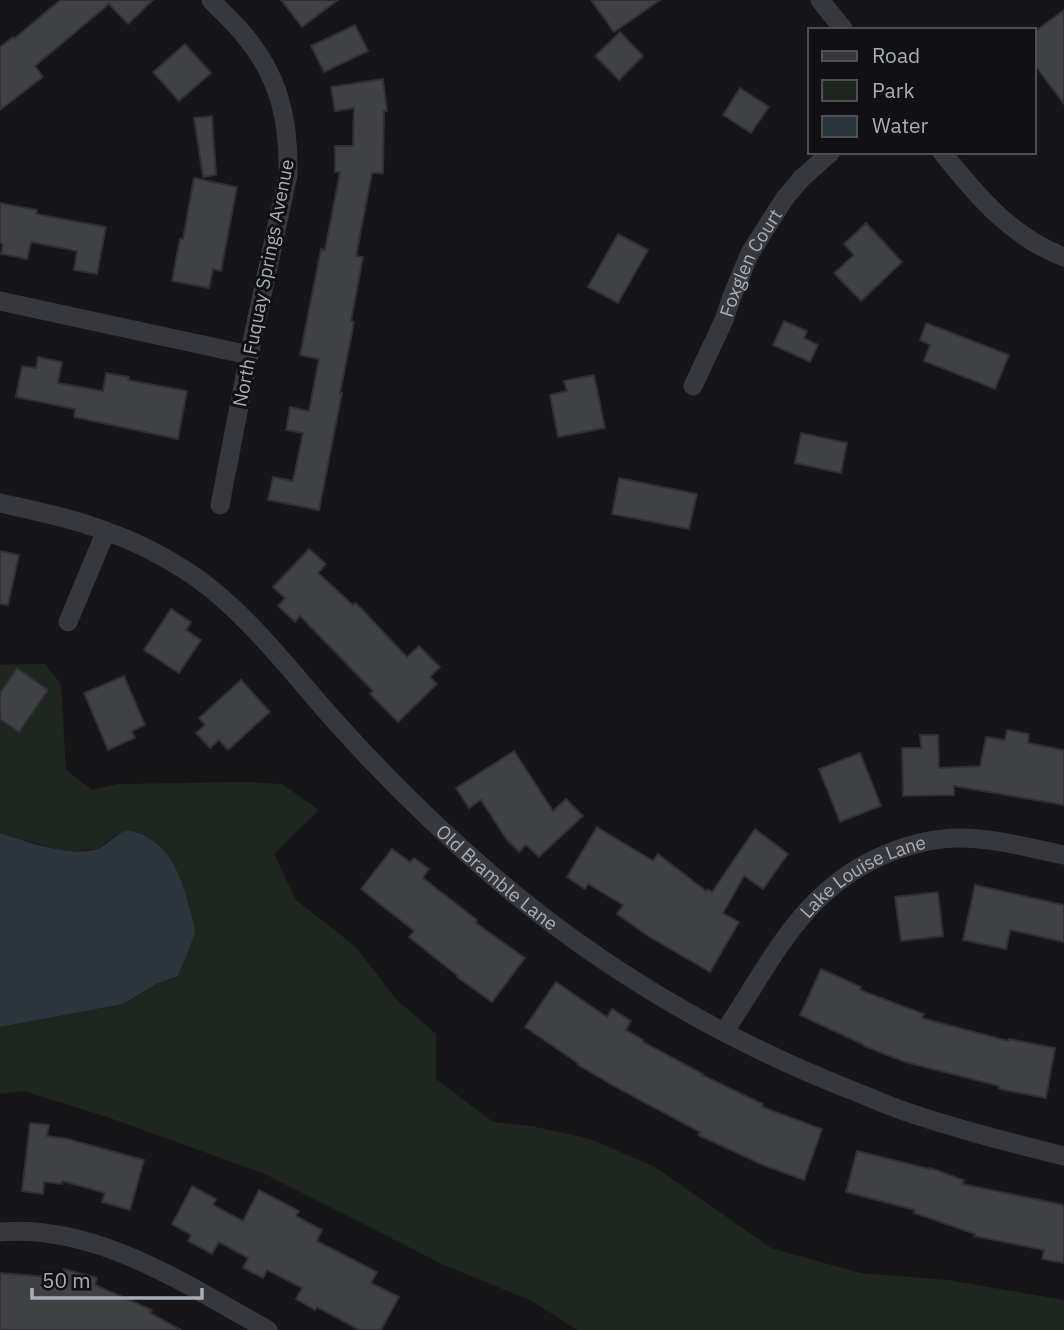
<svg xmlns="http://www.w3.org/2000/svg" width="1064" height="1330" font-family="'IBM Plex Sans',sans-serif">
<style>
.green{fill:#1e261f}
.water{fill:#2c353c}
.building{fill:#404145;stroke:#303034;stroke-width:2}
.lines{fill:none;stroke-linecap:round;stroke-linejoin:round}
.minor{stroke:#37383d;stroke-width:19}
.labels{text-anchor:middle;stroke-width:6;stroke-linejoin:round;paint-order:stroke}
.street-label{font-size:19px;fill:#a8adb8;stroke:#111113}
</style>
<rect width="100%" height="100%" fill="#161618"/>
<path class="green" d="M21,664H45L61,684L66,770L92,790L118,784L246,782L282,784L319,810L274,854L296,900L356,947L395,998L436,1034V1079L493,1122L532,1126L590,1139L655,1167L771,1248L860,1273L948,1280L1064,1300V1330H577L532,1301L446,1266L265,1174L107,1117L24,1091L0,1094V1027L123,1004L156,984L178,976L119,833L97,849L65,852L0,833V665Z"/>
<path class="water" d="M127,830C168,838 181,874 190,910C191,916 195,925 195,931C194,939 181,967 178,976L156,984L123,1004L0,1027V833C30,842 62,856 94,850C106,847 115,834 127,830Z"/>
<g class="building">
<path d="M60,0H153L128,24L109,4L35,66L43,77L0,110V47L13,37L14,39Z"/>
<path d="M281,0H338L302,27Z"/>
<path d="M591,0H660L614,32Z"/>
<path d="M1064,10V104L1034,64V32Z"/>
<path d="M355,25L368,51L324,72L311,46Z"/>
<path d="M620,32L643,56L619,80L595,56Z"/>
<path d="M185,44L211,73L179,101L153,72Z"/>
<path d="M383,79L387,111H384L383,173H372L356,256L363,257L351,321L354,322L340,393H342L319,510L268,500L273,477L293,481L303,433L286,430L290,407L309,411L319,359L300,355L321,249L325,250L340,172H335V146H353L354,108L335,111L331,87Z"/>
<path d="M740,88L769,107L751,133L723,115Z"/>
<path d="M212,116L216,175L203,177L194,118Z"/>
<path d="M194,178L237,187L221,271L213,269L209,288L172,281L180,239H183Z"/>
<path d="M0,203L37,210L36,214L106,227L97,274L74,270L77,251L31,242L27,259L1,254L3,244L0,243Z"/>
<path d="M866,223L902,262L861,301L834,273L854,255L844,244Z"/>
<path d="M618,234L648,250L618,303L588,287Z"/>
<path d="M784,321L807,331L804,338L818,345L810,362L773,345Z"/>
<path d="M926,323L1009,355L995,389L924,361L930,345L920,340Z"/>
<path d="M38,357L62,362L58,383L103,391L106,373L129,377L128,380L187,391L178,439L74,417L75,409L16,397L22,366L36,368Z"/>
<path d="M594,375L605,428L558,437L550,395L567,391L564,381Z"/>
<path d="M801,433L847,443L841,473L795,463Z"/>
<path d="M619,478L697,494L689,529L612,514Z"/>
<path d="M309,549L326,564L318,573L353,605L356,603L407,657L419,646L440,667L430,677L437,684L398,722L370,694L373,691L300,616L295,622L278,606L285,598L273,587Z"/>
<path d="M0,551L19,555L8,605L0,604Z"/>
<path d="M171,609L191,622L186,630L201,640L179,673L144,650Z"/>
<path d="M17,668L48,690L19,732L0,719V693Z"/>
<path d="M124,676L145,725L132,731L135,738L108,750L84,693Z"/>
<path d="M241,680L270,712L228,750L219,740L210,748L196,733L205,725L199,718Z"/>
<path d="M1007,730L1029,734L1028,743L1064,750V805L954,786V795L903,796L902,748H921L920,735H938L939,768L980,766L986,737L1005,740Z"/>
<path d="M514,751L553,811L566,799L583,816L539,857L526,845L519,852L507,840L481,800L469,808L456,788Z"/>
<path d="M860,753L881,806L840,822L819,769Z"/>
<path d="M597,827L653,861L658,854L706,891L708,889L712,892L755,829L788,854L763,889L744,876L723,913L739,922L710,972L648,936L617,914L623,905L588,884L585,889L567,877Z"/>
<path d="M392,849L410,862L414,858L429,869L423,878L477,920L476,923L525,958L492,1002L457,977L458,976L409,937L414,931L361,889Z"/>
<path d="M975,885L1064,905V942L1010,930L1006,949L963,940Z"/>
<path d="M938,892L943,936L901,941L895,897Z"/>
<path d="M821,969L861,987L860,990L924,1014L922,1018L1008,1041L1009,1039L1055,1048L1046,1098L999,1089V1086L905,1062L864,1046V1045L800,1015Z"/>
<path d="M556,982L607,1017L612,1009L631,1021L626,1030L643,1040V1042L703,1074L702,1075L763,1104L762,1107L822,1129L804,1180L763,1165L698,1135L700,1132L621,1090L578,1065L579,1064L525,1027Z"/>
<path d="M30,1123L49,1125L47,1136L68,1139L144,1160L130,1210L102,1202L105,1193L62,1181V1184L44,1182L43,1194L22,1191Z"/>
<path d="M857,1151L929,1169L930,1168L964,1180L962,1184L1064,1205V1263L1042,1259L1044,1250L974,1236L975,1234L914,1213L915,1210L846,1192Z"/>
<path d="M192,1186L216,1199L213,1205L243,1221L259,1190L299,1211L296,1216L322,1230L317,1241L377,1272L371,1283L399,1297L381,1330H359L317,1307L315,1310L296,1299L302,1288L267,1270L263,1278L243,1268L248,1258L219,1242L212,1254L188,1241L191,1235L172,1224Z"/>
<path d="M64,1269L97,1278L95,1285L152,1310L150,1313L181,1330H0V1273L61,1278Z"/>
</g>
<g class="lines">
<g class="minor">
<path d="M211,0C222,12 235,23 245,36C280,78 289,121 288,175L249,355L220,505"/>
<path d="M820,0L844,30"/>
<path d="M942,152C976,195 1011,237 1064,257"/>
<path d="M0,301L249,355"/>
<path id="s1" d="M693,386L724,320L732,296L750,253L785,198L801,179L831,152"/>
<path id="s2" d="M0,503C35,511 72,518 105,531C135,541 165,557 191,574C245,610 291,672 334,720C384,776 437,828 494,877C601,968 725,1041 856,1092C874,1099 891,1107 910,1113C960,1130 1012,1143 1064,1156"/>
<path d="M68,622L106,531"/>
<path id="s3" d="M724,1032C773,960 803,886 891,852C912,844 935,838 959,838C994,838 1030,848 1064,855"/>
<path d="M0,1232C98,1224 186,1285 268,1330"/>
</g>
</g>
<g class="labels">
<g class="street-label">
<text dy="7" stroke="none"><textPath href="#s1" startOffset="136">Foxglen Court</textPath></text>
<text transform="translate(263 283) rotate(-79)" y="7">North Fuquay Springs Avenue</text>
<text dy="7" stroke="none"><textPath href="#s2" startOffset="637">Old Bramble Lane</textPath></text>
<text dy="7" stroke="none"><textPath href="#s3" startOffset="214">Lake Louise Lane</textPath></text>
</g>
</g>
<rect x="808" y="28" width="228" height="126" fill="#111113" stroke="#4d4f55" stroke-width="2"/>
<rect x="822" y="51" width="35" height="10" fill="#37383d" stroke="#4d4f55" stroke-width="2"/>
<text x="872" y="63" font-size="21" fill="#a8adb8">Road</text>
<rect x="822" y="80" width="35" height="21" fill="#1e261f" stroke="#4d4f55" stroke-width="2"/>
<text x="872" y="98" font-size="21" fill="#a8adb8">Park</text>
<rect x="822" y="116" width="35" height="21" fill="#2c353c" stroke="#4d4f55" stroke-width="2"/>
<text x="872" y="133" font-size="21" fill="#a8adb8">Water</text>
<path d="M32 1288v10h170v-10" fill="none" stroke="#a8adb8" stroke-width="3.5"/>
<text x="42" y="1288" font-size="21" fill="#a8adb8" stroke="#111113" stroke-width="5" paint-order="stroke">50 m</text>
</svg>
